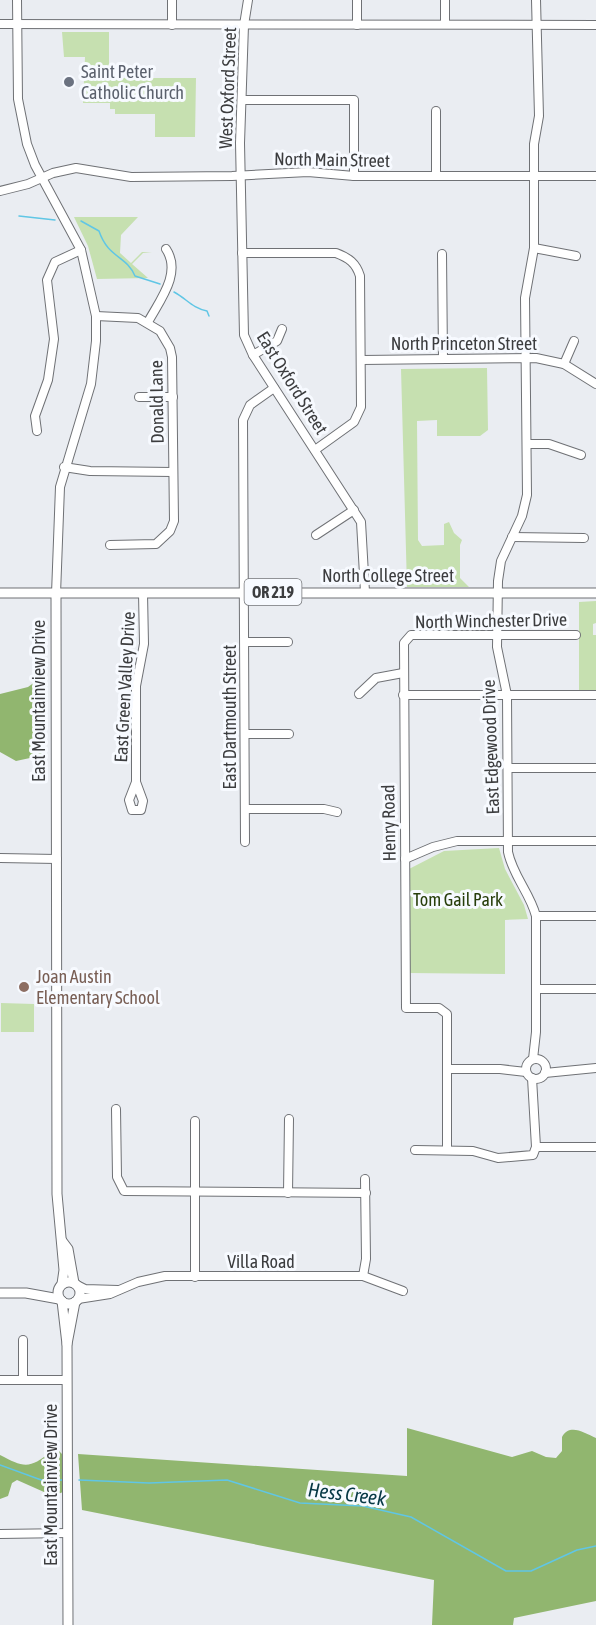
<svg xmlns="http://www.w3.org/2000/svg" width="596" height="1625" font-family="'Asap Condensed',sans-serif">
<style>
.green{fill:#c6e0b0}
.forest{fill:#91b66f}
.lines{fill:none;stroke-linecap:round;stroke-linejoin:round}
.stream{stroke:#60c6e5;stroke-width:1.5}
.minor-casing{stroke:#6f7175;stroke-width:10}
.major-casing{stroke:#6f7175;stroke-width:11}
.minor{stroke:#fff;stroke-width:8}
.major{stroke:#fff;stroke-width:9}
.worship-dot{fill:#6b7280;stroke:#f7faff;stroke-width:2}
.education-dot{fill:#8d6e63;stroke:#f7faff;stroke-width:2}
.labels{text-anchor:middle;stroke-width:6;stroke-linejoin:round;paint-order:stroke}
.shield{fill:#f7faff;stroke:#747679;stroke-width:1.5}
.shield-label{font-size:16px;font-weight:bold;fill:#3c3d3f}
.worship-label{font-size:18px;fill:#5b616d;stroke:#f7faff;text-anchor:start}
.street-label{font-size:18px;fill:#3c3d3f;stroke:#f7faff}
.park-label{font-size:18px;fill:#273e0a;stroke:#f7faff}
.education-label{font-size:18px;fill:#785e54;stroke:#f7faff;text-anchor:start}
.water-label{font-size:20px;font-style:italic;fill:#063845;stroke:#f7faff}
</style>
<rect width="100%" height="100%" fill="#eaedf2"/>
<g class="green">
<path d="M62,32H109V78H196L195,137H155V114H115V109H110V103H83L85,57H64Z"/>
<path d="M74,217H138L121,235L120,253L131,263L142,252H152L143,253L132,264L148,278L97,279L88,246Z"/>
<path d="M487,368L488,430L480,436H437V420L417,421L418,540L422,546L444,545V524L449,522L454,533L462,540L460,545V578L469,587H407L401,369Z"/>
<path d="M596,601V623L593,624V635H596V690H579V602Z"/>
<path d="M499,848L505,869L524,905L528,919L505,920V974L409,973V869L444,851Z"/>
<path d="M1,1003L34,1004V1032H1Z"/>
</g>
<g class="forest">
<path d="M39,679L44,755L16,761L0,752V694L28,687Z"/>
<path d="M407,1428L512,1457L532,1451L546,1457L556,1458L562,1451V1437C570,1423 584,1433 596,1438V1601L514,1618L513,1625H432L434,1580L82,1510L78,1454L407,1476Z"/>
<path d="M51,1451H59L63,1455V1492L53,1496L17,1480L12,1483L8,1496L0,1499V1455C23,1467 30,1470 51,1451Z"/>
</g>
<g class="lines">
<g class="stream">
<path d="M19,216L55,220"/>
<path d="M81,221L99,231C108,258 127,256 135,276L160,284"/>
<path d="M174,292C187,299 192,308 207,311L209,316"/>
<path d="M0,1465L44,1481L62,1480"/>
<path d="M79,1480L149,1483L227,1480L300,1503L363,1506L411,1517L506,1571H531L577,1550L596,1546"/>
</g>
<g class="minor-casing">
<g id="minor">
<path d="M17,0L18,99L27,144L35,165L81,250L96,316V341L91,384L60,487L56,594"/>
<path d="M248,0L244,25L240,143L244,335L253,355L361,522L365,592"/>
<path d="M445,23V0"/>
<path d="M0,24L596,25"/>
<path d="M172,25V0"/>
<path d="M357,25V0"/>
<path d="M243,100H354V176"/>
<path d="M436,176V111"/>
<path d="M0,191L28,184L53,173L76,168L131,177L232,176L308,172L354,176H596"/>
<path d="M534,248L576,256"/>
<path d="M242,253H336C349,258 356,263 360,276L361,407L354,422L315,450"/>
<path d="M442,254L443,359"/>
<path d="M96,316L138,318L160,331L170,348L172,357L174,521L170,531L156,544L110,545"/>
<path d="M148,322C160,300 182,273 166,249"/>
<path d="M253,355L277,341L282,329"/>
<path d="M362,360L536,358L564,364L596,384"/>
<path d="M564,364L574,341"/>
<path d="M139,397H173"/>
<path d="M37,431L35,416L48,380L54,339L47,280L55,262L81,250"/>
<path d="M527,444H549L581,455"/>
<path d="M64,467L90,471L173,472"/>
<path d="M316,535L354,510"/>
<path d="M512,537L584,538"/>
<path d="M245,642H288"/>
<path d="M359,694L376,678L403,673"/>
<path d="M403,695H596"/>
<path d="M246,734H289"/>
<path d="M508,768H596"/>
<path d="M136,782L129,800L132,810H141L143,801L136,782V686L144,644L143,593"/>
<path d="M245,809H324L337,812"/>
<path d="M245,842L243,420L250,405L274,388"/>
<path d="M0,858L57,859"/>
<path d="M405,859L433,847L457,841H596"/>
<path d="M536,916H596"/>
<path d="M536,989H596"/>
<circle cx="536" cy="1069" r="10"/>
<path d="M533,1059L536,1032V916C530,893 513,876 508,852L507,695L497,647L498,581L501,561L522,516L527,495L525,298L534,248V144L539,116L536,0"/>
<path d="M447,1069H500L526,1072"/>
<path d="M545,1073L596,1068"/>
<path d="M116,1109L117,1177L124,1191L366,1193"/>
<path d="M195,1121V1277"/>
<path d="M536,1147H596"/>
<path d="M415,1150L473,1151L498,1158L533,1155L536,1147L532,1078"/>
<path d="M447,1150V1014L439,1008H406L404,643L411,635H576"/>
<path d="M288,1193L289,1119"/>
<path d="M363,1276L366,1259L365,1179"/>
<path d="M77,1285L85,1289L118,1290"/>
<path d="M78,1299L110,1294L138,1282L165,1276H363L403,1291"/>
<path d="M0,1380H67"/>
<path d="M23,1380V1340"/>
<path d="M0,1534L68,1533"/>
</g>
</g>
<g class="major-casing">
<g id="major">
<path d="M0,593H596"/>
<path d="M56,594L57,1194L64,1270L62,1284"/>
<path d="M62,1241L68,1249L74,1283"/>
<circle cx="69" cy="1293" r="11"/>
<path d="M0,1293H26L59,1299"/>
<path d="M62,1301L67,1344L68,1625"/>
<path d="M67,1344L75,1302"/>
</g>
</g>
<use href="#minor" class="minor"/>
<use href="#major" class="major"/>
</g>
<circle class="worship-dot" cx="69" cy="82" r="6"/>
<circle class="education-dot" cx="24" cy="987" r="6"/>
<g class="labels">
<rect class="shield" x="244.5" y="579" width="57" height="26" rx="4.5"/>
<g class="shield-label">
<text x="273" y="598">OR 219</text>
</g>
<g class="worship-label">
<text x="81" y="78">Saint Peter<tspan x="81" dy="21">Catholic Church</tspan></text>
</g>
<g class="street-label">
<text transform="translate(228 88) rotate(-88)" y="6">West Oxford Street</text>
<text transform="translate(332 160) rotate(1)" y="6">North Main Street</text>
<text x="464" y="350">North Princeton Street</text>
<text transform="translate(292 383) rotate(58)" y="6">East Oxford Street</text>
<text transform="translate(157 402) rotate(-91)" y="6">Donald Lane</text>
<text x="388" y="582">North College Street</text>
<text transform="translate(491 621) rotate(-1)" y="6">North Winchester Drive</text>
<text transform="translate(125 687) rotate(-87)" y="6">East Green Valley Drive</text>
<text transform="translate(39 701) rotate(-90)" y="6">East Mountainview Drive</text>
<text transform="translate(230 717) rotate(-90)" y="6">East Dartmouth Street</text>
<text transform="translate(491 747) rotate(-92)" y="6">East Edgewood Drive</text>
<text transform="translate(389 823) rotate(-91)" y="6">Henry Road</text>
<text x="261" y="1268">Villa Road</text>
<text transform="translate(51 1485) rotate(-90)" y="6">East Mountainview Drive</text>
</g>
<g class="park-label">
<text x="458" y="906">Tom Gail Park</text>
</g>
<g class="education-label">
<text x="36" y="983">Joan Austin<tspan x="36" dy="21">Elementary School</tspan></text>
</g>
<g class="water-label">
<text transform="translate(347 1494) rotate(7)" y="7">Hess Creek</text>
</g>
</g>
</svg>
